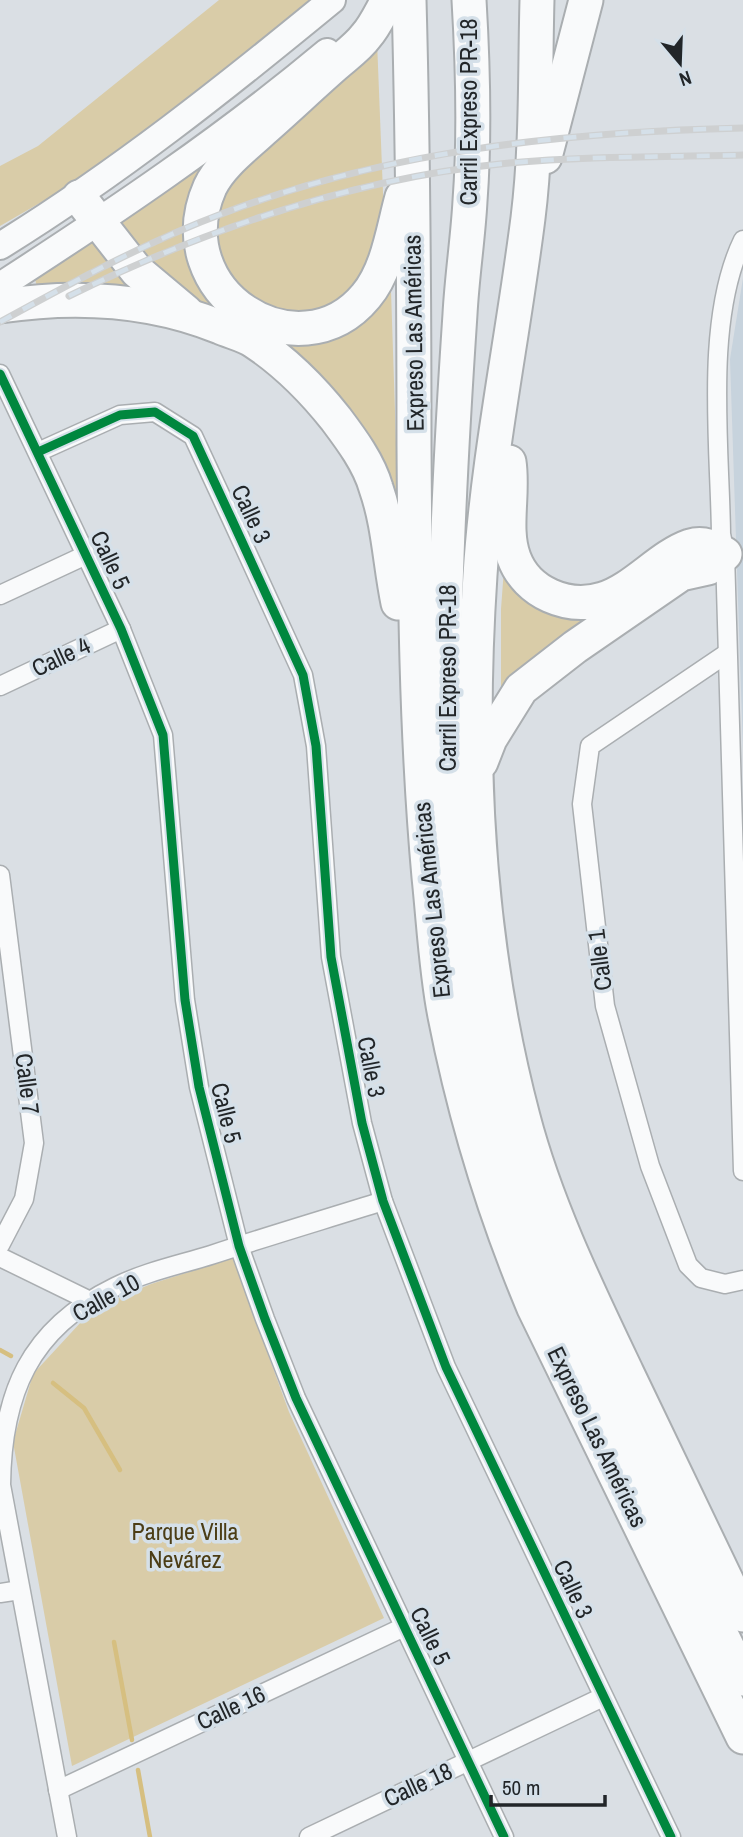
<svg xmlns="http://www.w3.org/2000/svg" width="743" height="1837" font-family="'Archivo Narrow',sans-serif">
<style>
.built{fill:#c7d3dd}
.green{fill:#d9cca8}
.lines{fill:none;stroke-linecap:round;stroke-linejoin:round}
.stream{stroke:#d6bf80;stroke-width:4.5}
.minor-casing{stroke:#aaaeb1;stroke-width:21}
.secondary-casing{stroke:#aaaeb1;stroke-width:30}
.motorway-casing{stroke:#aaaeb1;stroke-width:37}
.minor{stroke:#f9fafb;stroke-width:18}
.secondary{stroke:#f9fafb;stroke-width:26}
.motorway{stroke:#f9fafb;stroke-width:33}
.rail-casing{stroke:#ced0d1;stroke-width:7}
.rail{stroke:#d5e0e9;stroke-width:4.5;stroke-dasharray:13;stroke-linecap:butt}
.cycleway-casing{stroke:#d5e0e9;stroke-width:13}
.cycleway{stroke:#00873e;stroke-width:9}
.labels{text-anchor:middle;stroke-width:7;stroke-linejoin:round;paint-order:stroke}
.street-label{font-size:24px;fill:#222629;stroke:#d5e0e9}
.park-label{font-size:24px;fill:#4b3d15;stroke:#d5e0e9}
</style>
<rect width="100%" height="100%" fill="#dadfe4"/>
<path class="built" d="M743,278V750L730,359Z"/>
<g class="green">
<path d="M219,0H313L177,109L71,185L0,226V166L38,146Z"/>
<path d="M377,41L384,218L376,269L320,313L258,309L212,262L220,185Z"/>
<path d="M213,155L190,207L252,327L388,287L391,291L398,502L390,505L364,445L196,309L117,226Z"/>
<path d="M98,237L147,293L37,287L35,279Z"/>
<path d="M505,555L510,568L614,605L501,695V609Z"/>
<path d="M233,1258L289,1412L384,1618L72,1766L13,1442L33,1374L94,1308L151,1284Z"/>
</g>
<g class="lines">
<g class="stream">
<path d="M0,1350L11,1356"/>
<path d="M53,1383L84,1408L120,1470"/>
<path d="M114,1642L132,1740"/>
<path d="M138,1770L150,1837"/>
</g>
<g class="minor-casing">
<g id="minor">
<path d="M743,240C704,320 720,446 721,534L725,554L743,1171"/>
<path d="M0,374L121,629L163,735L185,1000L199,1087L239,1246L265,1319L296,1398L504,1837"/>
<path d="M38,452L120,415L155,412L193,436L232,520L303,675L316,746L331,957L362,1123L383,1201L446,1367L671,1837"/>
<path d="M0,595L86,555"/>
<path d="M726,654L590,746L582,804L605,1006L650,1166L688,1265L701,1278L725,1284L743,1280"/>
<path d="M0,686L121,629"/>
<path d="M0,875L34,1143L24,1199L0,1245"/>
<path d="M0,1257L90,1301"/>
<path d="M0,1593L20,1590"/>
<path d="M58,1790L404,1627"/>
<path d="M67,1837L1,1485C2,1394 29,1329 115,1287C145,1272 179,1265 211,1255C268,1236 326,1219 383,1201"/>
<path d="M309,1837L603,1697"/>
</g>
</g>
<g class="secondary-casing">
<g id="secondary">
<path d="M0,246C118,173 225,88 332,0"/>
<path d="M0,286C113,213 223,139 327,52"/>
</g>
</g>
<g class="motorway-casing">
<g id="motorway">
<path d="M388,0C381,12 375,26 366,36C358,47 345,56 335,65C311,86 288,108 264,129C246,146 221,164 210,187C163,293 299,377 366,296C388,270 393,229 402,197"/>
<path d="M409,0C413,148 414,297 414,446C415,590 416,733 429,877C434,924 436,971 445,1016C465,1118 494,1213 534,1308L743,1737"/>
<path d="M469,0C473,67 475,134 470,201C468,238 462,276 460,314C446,524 434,739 461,950C495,1211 630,1445 743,1679"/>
<path d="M537,0C535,72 537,146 528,218C513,337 488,455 480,575C468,755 477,943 523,1117C546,1205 588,1291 627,1373C666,1454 704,1535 743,1615"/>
<path d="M545,157L586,0"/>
<path d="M79,197L137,271L186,312"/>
<path d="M0,306C74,295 151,299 220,327C231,332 245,335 255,342C285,362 313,390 336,419C351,439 369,463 376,488C389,525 390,565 398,603"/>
<path d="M481,762L490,739L521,689L575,647L681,574L708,568L725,554C713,547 704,542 690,546C659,557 635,589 603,599C568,610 527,593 514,558C503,529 514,493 509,462"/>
</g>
</g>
<use href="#minor" class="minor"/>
<use href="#secondary" class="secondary"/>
<use href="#motorway" class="motorway"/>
<g class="rail-casing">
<g id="rail">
<path d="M69,296C208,228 355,178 509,163C587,156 665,157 743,155"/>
<path d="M0,322C73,282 146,242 224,213C391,150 565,132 743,128"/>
</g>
</g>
<use href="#rail" class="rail"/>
<g class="cycleway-casing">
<g id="cycleway">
<path d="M0,374L121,629L163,735L185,1000L199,1087L239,1246L265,1319L296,1398L504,1837"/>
<path d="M38,452L120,415L155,412L193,436L232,520L303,675L316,746L331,957L362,1123L383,1201L446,1367L671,1837"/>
</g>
</g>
<use href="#cycleway" class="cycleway"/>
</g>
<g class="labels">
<g class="street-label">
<text transform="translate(469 112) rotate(-90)" y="8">Carril Expreso PR-18</text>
<text transform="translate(414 333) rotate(-91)" y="8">Expreso Las Américas</text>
<text transform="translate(251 514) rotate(65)" y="8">Calle 3</text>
<text transform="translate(110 560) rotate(65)" y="8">Calle 5</text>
<text transform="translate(61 657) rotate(-25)" y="8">Calle 4</text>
<text transform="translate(448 678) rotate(-90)" y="8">Carril Expreso PR-18</text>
<text transform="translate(432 900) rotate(-96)" y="8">Expreso Las Américas</text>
<text transform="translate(600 960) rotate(-97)" y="8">Calle 1</text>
<text transform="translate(371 1067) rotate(79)" y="8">Calle 3</text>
<text transform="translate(27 1084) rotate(83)" y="8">Calle 7</text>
<text transform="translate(226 1113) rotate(76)" y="8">Calle 5</text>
<text transform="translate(106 1298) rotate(-29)" y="8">Calle 10</text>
<text transform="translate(597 1437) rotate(64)" y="8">Expreso Las Américas</text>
<text transform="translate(573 1589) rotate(65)" y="8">Calle 3</text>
<text transform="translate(430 1636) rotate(64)" y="8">Calle 5</text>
<text transform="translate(231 1708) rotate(-25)" y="8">Calle 16</text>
<text transform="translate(418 1785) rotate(-25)" y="8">Calle 18</text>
</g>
<g class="park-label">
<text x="185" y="1540">Parque Villa<tspan x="185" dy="28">Nevárez</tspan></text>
</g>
</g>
<g transform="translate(680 63) rotate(161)" stroke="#d5e0e9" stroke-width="5" paint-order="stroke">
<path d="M0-5L12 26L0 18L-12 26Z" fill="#222629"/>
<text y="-10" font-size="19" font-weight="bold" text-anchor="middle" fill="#222629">N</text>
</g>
<path d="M491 1795v10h114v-10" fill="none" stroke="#222629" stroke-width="3.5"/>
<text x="502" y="1795" font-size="21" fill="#222629" stroke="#d5e0e9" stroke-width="5" paint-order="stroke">50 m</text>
</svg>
